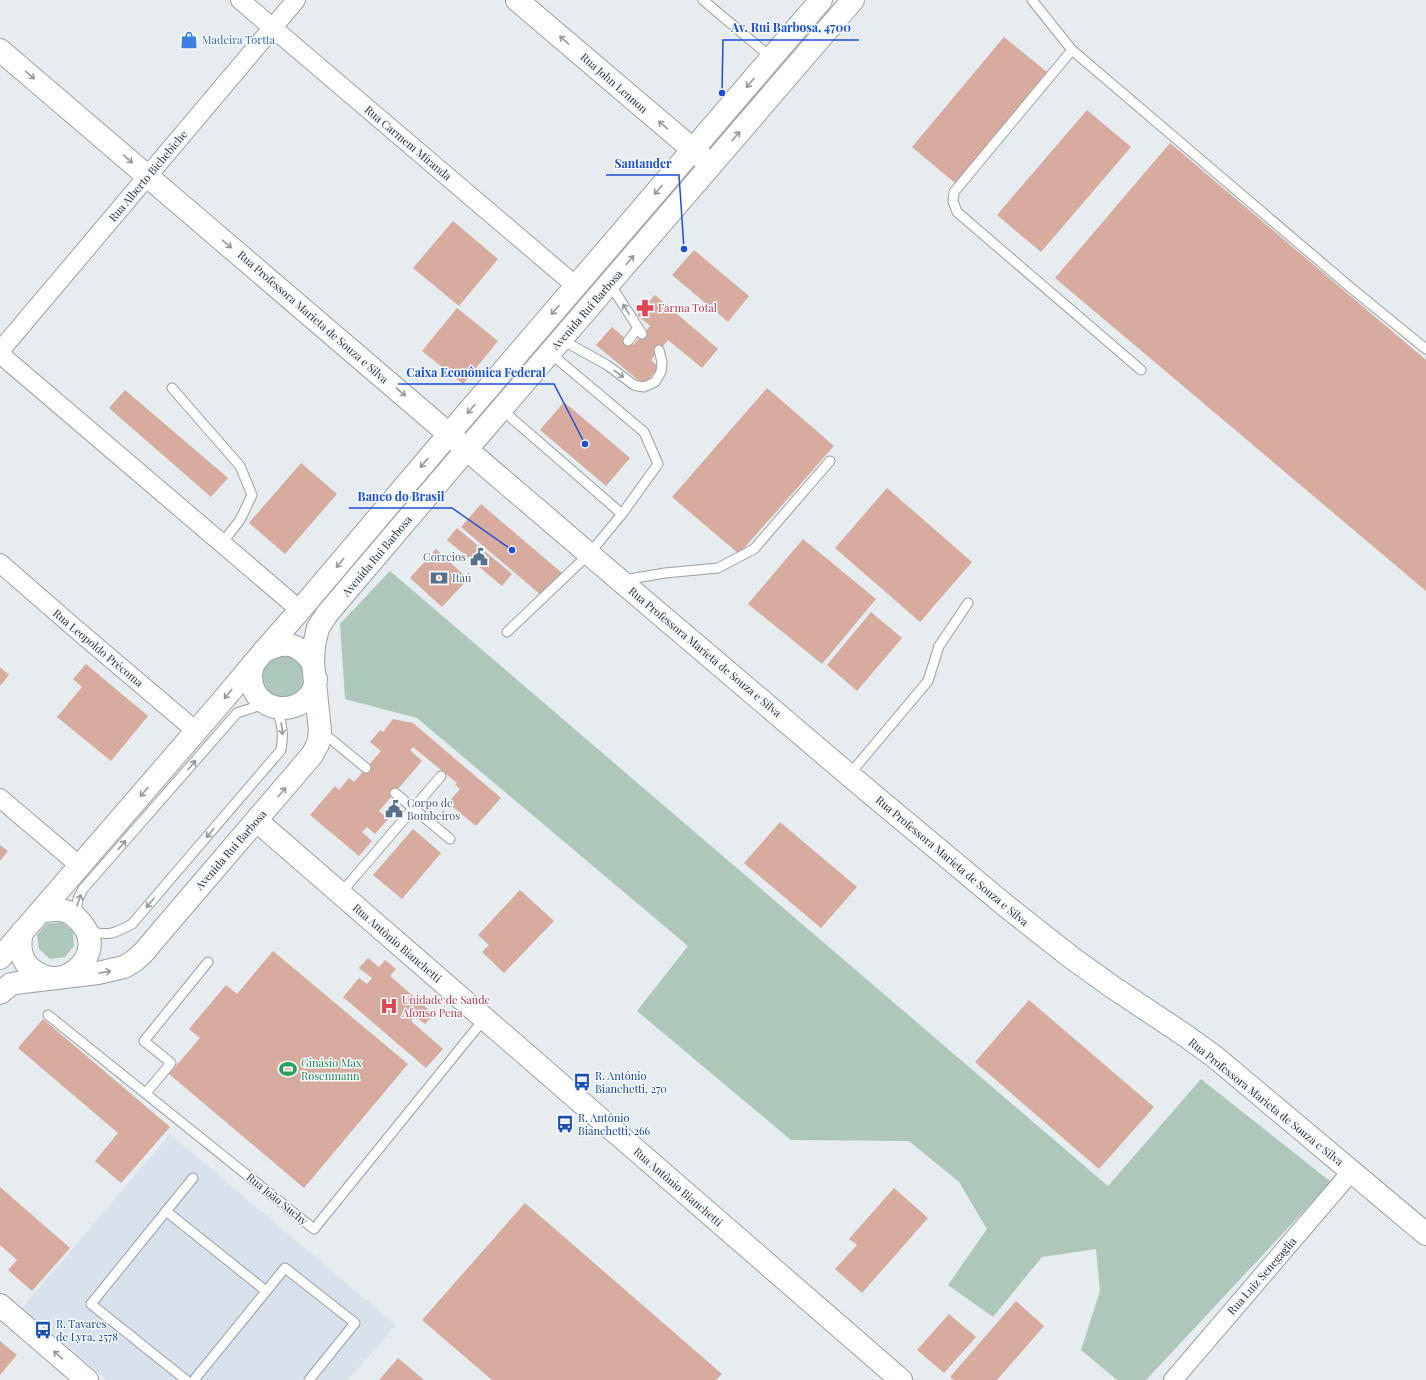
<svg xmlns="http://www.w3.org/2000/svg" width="1426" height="1380" font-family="'Playfair Display',serif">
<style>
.built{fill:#d7e2ec}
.green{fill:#adc8ba}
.building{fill:#d7ac9e}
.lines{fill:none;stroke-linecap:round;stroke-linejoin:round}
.lane-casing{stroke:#9a9fa3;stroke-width:11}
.street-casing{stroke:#9a9fa3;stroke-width:20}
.secondary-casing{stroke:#9a9fa3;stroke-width:24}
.primary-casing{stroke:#9a9fa3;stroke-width:24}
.lane{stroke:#fff;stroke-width:9}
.street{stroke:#fff;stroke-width:18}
.secondary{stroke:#fff;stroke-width:22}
.primary{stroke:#fff;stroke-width:22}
.oneway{stroke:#979899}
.labels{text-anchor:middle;stroke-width:3;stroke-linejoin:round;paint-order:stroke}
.shop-label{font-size:11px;fill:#366cbe;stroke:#f4fafe;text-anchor:start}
.street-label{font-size:11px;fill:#2f3133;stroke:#f4fafe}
.health-label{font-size:11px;fill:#be3a42;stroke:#f4fafe;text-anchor:start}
.service-label{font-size:11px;fill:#4e5e75;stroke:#f4fafe;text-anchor:start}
.leisure-label{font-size:11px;fill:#27864d;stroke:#f4fafe;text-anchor:start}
.transit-label{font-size:11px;fill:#164399;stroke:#f4fafe;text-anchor:start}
.leader{fill:none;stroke:#1d4ed8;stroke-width:1.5}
.callout-dot{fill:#1d4ed8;stroke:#f4fafe;stroke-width:1.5}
.callout-label{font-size:12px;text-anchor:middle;font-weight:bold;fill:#1d4ed8;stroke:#f4fafe;stroke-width:3;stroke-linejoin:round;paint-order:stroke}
</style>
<rect width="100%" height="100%" fill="#e7ecf1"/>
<path class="built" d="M170,1134L396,1325L348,1380H107L22,1308Z"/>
<g class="green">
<path d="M390,571L1108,1186L1201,1079L1331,1182L1146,1380H1117L1081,1350L1100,1291L1096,1249L1042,1257L993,1317L948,1285L987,1229L959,1182L909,1141L791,1140L637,1011L688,946L417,718L345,699L340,624Z"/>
<path d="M271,654L300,656L307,684L292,698L272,697L260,681L263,661Z"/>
<path d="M61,922L73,931L74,946L65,957L50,959L39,949L37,935L46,924Z"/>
</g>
<g class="building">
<path d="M1004,37L1047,72L955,183L912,147Z"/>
<path d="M1087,110L1131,147L1041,252L997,215Z"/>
<path d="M1170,143L1426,360V591L1055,278Z"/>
<path d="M453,221L498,259L459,306L413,268Z"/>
<path d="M694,250L749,296L728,322L672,275Z"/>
<path d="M655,295L718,349L702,368L668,340L651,360L659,367L644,385L596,345L612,327L633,345L650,326L637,315Z"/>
<path d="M457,308L498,341L463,384L422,351Z"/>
<path d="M767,388L834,446L739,554L672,497Z"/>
<path d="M125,390L228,478L211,497L109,408Z"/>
<path d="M564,402L630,458L606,486L540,430Z"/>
<path d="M301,463L337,494L285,554L249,523Z"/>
<path d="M887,488L972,562L920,622L835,548Z"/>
<path d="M481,504L562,573L542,596L461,527Z"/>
<path d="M457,528L512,574L502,586L447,540Z"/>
<path d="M803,539L876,599L822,664L748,604Z"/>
<path d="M436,549L468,579L442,607L410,578Z"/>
<path d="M871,612L902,638L857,691L827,665Z"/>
<path d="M86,664L148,716L111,761L57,717L82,687L73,679Z"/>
<path d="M0,667L9,675L0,686Z"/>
<path d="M393,719L413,723L501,798L476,826L448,803L460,789L455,785L457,783L413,747L410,750L422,761L379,811L388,819L375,834L367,827L362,832L372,841L359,856L310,815L335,786L339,790L349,778L354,782L381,751L370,742L380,730L383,732Z"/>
<path d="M780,822L857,887L821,928L744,863Z"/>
<path d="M413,829L441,853L402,899L373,875Z"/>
<path d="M0,845L8,851L0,861Z"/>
<path d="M520,890L554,921L504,973L482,952L489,945L478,935Z"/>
<path d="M273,951L408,1064L304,1188L169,1074L200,1038L189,1029L226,985L237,994Z"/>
<path d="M368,958L379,967L385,960L396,969L390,976L434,1014L425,1024L415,1016L411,1021L443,1049L426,1068L343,997L359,978L367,984L372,978L359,968Z"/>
<path d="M1029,1000L1154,1107L1099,1169L975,1062Z"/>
<path d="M43,1019L170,1127L121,1183L95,1161L118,1133L18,1048Z"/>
<path d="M0,1187L70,1248L32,1291L8,1270L17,1260L0,1245Z"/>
<path d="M894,1188L928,1218L862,1293L835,1269L857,1245L849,1239Z"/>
<path d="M525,1203L722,1374L716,1380H492L422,1320Z"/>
<path d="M1016,1301L1044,1326L997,1380H954L950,1377Z"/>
<path d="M949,1314L976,1337L944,1373L917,1350Z"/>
<path d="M0,1341L17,1355L0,1375Z"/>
<path d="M398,1358L424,1380H379Z"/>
</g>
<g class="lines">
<g class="lane-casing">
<g id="lane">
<path d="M703,0L772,58"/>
<path d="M1032,0L1072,50L1350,287L1426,349"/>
<path d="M1072,50L954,192L953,201L957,212L1141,370"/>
<path d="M610,284L642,334"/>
<path d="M562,340L607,365L634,385L644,387L655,382L661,372L662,362L659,350"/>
<path d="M628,341L638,328"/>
<path d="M550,353L644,432L658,464L622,514"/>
<path d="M172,388L240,466L252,495L240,520L222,543"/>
<path d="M501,409L622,514L589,554L507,632"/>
<path d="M624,580L665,573L718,568L754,549L830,461"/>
<path d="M321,731L366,768"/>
<path d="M849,775L928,681L939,646L968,603"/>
<path d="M395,793L450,839"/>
<path d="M340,894L441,776"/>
<path d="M75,915L78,899L83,889L237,713L258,706L265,705"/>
<path d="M88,931C108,936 114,934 132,924L281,750C284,734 282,723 276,708"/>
<path d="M48,1015L314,1229L484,1019"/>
<path d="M146,1093L171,1063L144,1041L208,962"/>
<path d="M166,1211L266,1291"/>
<path d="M186,1380L91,1304L193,1178"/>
<path d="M194,1380L285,1268L355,1323L309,1380"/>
</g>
</g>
<g class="street-casing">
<g id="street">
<path d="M240,0L576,286"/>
<path d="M0,351L296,0"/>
<path d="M0,354L300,610"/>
<path d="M0,563L77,630L196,731"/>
<path d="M0,798L80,866"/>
<path d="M1173,1380L1351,1172"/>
</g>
</g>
<g class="secondary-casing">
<g id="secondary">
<path d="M517,0L711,165"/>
<path d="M0,50L589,554L849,775L1006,906L1072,958L1111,986L1186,1036L1215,1057L1426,1234"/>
<path d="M257,821L901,1380"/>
<path d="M0,1305L87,1380"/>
</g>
</g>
<g class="primary-casing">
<g id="primary">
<path d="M264,651C287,640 298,643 313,663"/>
<path d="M253,664C253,668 251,672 251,676C251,709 292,719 311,694C314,690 315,684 316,679"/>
<path d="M41,912C49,910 57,908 65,911C73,913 77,918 82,924C98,944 87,966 66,976"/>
<path d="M22,932C16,956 27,973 51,978"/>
<path d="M0,958L223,700L264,651L300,610L449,434L821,0"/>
<path d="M0,993L11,984L23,982L98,973L124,967L134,961L143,953L165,927L312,755L318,744L320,731L313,663L314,645L318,628L327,614L467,449L853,0"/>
</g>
</g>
<use href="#lane" class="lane"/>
<use href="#street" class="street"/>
<use href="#secondary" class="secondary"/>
<use href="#primary" class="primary"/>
</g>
<defs><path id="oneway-shaft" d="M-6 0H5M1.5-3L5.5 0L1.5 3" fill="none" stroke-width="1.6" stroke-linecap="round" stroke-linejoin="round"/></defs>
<g class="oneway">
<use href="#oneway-shaft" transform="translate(564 40) rotate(-139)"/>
<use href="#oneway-shaft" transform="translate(30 75) rotate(41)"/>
<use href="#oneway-shaft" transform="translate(750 83) rotate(131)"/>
<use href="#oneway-shaft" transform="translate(663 125) rotate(-139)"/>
<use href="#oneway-shaft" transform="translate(736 136) rotate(-49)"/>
<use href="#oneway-shaft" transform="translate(128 159) rotate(41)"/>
<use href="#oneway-shaft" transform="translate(658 190) rotate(131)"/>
<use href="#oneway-shaft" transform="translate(227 244) rotate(41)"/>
<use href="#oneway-shaft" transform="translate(630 260) rotate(-50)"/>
<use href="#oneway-shaft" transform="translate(626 309) rotate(-122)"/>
<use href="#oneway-shaft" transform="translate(555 310) rotate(131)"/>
<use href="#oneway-shaft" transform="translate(619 374) rotate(37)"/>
<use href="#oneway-shaft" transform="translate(401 392) rotate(41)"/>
<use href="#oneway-shaft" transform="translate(471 409) rotate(131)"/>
<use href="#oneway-shaft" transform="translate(424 463) rotate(130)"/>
<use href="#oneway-shaft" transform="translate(340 563) rotate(130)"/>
<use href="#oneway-shaft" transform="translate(228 694) rotate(130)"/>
<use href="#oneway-shaft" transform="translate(282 729) rotate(83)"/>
<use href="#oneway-shaft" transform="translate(192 765) rotate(-49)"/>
<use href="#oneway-shaft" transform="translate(144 792) rotate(131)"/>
<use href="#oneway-shaft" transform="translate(282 792) rotate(-49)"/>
<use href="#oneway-shaft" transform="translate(210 833) rotate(131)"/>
<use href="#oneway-shaft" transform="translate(122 845) rotate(-49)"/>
<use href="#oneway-shaft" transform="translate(79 900) rotate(-71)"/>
<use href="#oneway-shaft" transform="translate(150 903) rotate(131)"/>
<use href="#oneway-shaft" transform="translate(105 972) rotate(-9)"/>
<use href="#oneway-shaft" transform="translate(58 1355) rotate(-139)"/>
</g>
<defs>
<g id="shop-bare" transform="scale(1.38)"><path d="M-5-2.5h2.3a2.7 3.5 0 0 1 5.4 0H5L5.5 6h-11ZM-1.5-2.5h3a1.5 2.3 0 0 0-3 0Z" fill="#3f7fe0" stroke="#f4fafe" stroke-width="2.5" paint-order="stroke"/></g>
<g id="pharmacy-bare" transform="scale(1.38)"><path d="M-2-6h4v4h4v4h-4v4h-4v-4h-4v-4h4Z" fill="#e0444e" stroke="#f4fafe" stroke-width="2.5" paint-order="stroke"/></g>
<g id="civic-bare" transform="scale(1.38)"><path d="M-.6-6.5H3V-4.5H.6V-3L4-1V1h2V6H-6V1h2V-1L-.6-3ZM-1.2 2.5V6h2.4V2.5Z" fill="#5c6f8a" stroke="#f4fafe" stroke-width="2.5" paint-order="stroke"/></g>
<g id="bank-bare" transform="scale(1.38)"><path d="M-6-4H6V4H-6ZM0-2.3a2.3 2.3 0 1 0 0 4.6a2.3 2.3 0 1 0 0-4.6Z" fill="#5c6f8a" stroke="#f4fafe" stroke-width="2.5" paint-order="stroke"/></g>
<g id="hospital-bare" transform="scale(1.38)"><path d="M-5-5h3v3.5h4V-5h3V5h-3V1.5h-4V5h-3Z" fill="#e0444e" stroke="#f4fafe" stroke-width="2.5" paint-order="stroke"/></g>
<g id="stadium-bare" transform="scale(1.38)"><path d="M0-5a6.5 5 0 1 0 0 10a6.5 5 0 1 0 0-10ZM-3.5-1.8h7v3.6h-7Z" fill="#2e9e5b" stroke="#f4fafe" stroke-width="2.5" paint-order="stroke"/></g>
<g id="bus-bare" transform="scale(1.38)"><path d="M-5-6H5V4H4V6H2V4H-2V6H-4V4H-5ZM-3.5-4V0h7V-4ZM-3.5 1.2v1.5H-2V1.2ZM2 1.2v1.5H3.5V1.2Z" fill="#1a4fb4" stroke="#f4fafe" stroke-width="2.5" paint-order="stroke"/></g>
</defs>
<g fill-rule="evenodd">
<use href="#shop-bare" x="189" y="40"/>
<use href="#pharmacy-bare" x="645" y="308"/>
<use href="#civic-bare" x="479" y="557"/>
<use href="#bank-bare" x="439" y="578"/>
<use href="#civic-bare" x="394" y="809"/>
<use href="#hospital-bare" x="389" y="1006"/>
<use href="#stadium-bare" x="288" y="1069"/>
<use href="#bus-bare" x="582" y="1082"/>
<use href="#bus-bare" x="565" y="1124"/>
<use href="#bus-bare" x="43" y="1330"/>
</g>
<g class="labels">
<g class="shop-label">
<text x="202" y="44">Madeira Tortta</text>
</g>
<g class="street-label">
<text transform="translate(614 83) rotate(41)" y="4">Rua John Lennon</text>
<text transform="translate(408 143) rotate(40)" y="4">Rua Carmem Miranda</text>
<text transform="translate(148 176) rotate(-50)" y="4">Rua Alberto Bichebiche</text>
<text transform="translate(587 310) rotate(-49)" y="4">Avenida Rui Barbosa</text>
<text transform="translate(313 317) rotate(41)" y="4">Rua Professora Marieta de Souza e Silva</text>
<text transform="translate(377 556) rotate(-50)" y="4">Avenida Rui Barbosa</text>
<text transform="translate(98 648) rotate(40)" y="4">Rua Leopoldo Précoma</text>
<text transform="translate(705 652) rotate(40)" y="4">Rua Professora Marieta de Souza e Silva</text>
<text transform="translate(231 850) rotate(-49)" y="4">Avenida Rui Barbosa</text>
<text transform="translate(952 861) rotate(40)" y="4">Rua Professora Marieta de Souza e Silva</text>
<text transform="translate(397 943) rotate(41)" y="4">Rua Antônio Bianchetti</text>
<text transform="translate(1266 1102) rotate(39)" y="4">Rua Professora Marieta de Souza e Silva</text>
<text transform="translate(678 1187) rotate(41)" y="4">Rua Antônio Bianchetti</text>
<text transform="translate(277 1199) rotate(39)" y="4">Rua João Suchy</text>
<text transform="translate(1262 1276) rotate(-49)" y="4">Rua Luiz Senegaglia</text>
</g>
<g class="health-label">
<text x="658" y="312">Farma Total</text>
<text x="402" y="1004">Unidade de Saúde<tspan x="402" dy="13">Afonso Pena</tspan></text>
</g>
<g class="service-label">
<text x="466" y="561" text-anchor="end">Correios</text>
<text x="452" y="582">Itaú</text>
<text x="407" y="807">Corpo de<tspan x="407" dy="13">Bombeiros</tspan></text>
</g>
<g class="leisure-label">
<text x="301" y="1067">Ginásio Max<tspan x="301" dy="13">Rosenmann</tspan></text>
</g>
<g class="transit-label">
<text x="595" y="1080">R. Antônio<tspan x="595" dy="13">Bianchetti, 270</tspan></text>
<text x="578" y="1122">R. Antônio<tspan x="578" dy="13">Bianchetti, 266</tspan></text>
<text x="56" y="1328">R. Tavares<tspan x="56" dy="13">de Lyra, 2578</tspan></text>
</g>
</g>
<path class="leader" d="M722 93L723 40H859M684 249L679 175H606M585 444L554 384H398M512 550L452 508H349"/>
<g class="callout-dot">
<circle cx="722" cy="93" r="4"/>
<circle cx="684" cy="249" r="4"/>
<circle cx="585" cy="444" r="4"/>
<circle cx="512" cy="550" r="4"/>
</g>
<g class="callout-label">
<text x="791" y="32">Av. Rui Barbosa, 4700</text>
<text x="643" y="168">Santander</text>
<text x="476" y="377">Caixa Econômica Federal</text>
<text x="401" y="501">Banco do Brasil</text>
</g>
</svg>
